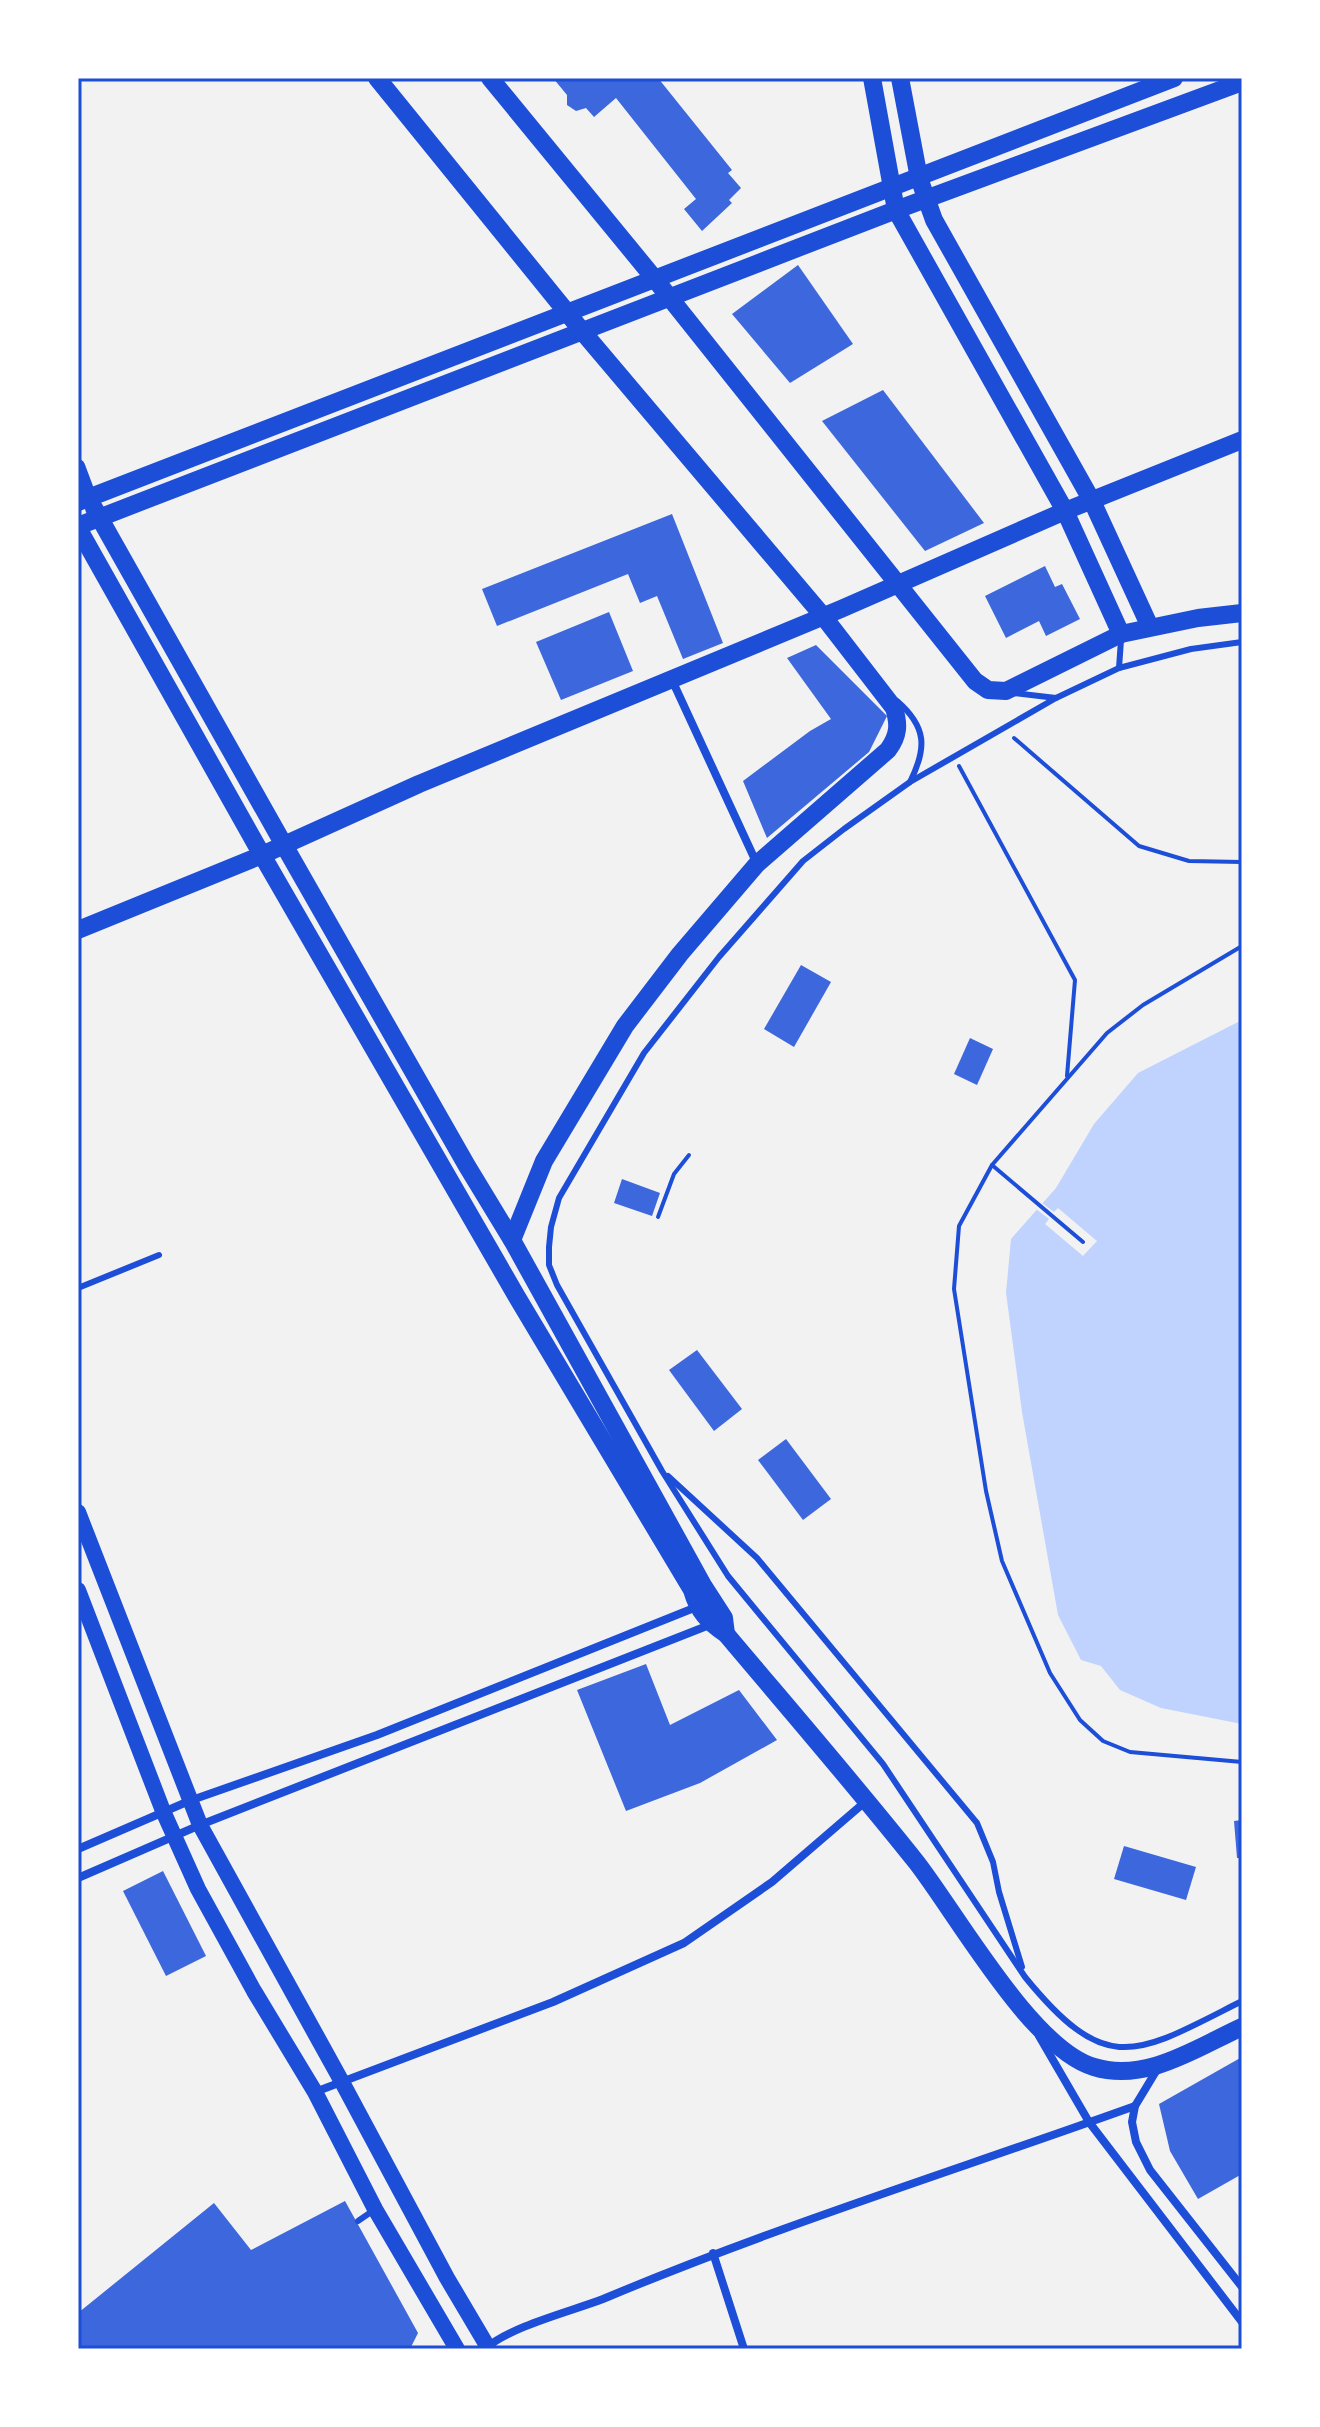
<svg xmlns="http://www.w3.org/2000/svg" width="1320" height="2427" font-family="Mulish,sans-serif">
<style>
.water{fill:#bfd3fe}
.pier{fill:#f2f2f2}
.building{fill:#3d67dc}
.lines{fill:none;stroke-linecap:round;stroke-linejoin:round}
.path{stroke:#1d4ed8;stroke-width:4}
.service{stroke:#1d4ed8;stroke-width:6}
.minor{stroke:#1d4ed8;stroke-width:8}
.tertiary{stroke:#1d4ed8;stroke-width:14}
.secondary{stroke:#1d4ed8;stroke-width:16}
.primary{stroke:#1d4ed8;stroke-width:18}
.neatline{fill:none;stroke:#1d4ed8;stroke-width:3}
</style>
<rect width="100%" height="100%" fill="#f2f2f2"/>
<path class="water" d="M1242,1020V1724L1161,1708L1120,1690L1101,1666L1081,1660L1058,1615L1022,1412L1006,1293L1011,1239L1056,1188L1094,1124L1138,1073Z"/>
<path class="pier" d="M1042,1203L1054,1212L1058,1208L1097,1241L1083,1256L1045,1224L1049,1219L1036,1209Z"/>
<g class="building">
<path d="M553,78H658L732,170L728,173L741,188L729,200L732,203L702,231L684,209L696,199L616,98L594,117L586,108L576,111L567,105V95Z"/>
<path d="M798,265L853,344L790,383L732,314Z"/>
<path d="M883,390L984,523L925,551L822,421Z"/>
<path d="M672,514L723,643L683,659L657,596L640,603L628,574L497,626L482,589Z"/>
<path d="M1045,566L1055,587L1062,584L1080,619L1046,636L1039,621L1006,638L985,596Z"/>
<path d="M609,612L633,671L561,700L536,642Z"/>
<path d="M816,645L887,716L869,752L767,838L743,781L810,731L831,719L787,658Z"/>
<path d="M801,965L831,982L794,1047L764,1029Z"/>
<path d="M970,1038L993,1049L977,1085L954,1074Z"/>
<path d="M622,1179L660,1193L652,1216L614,1203Z"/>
<path d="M697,1350L742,1409L714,1431L669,1370Z"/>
<path d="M786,1439L831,1499L803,1520L758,1460Z"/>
<path d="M646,1664L670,1725L739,1690L777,1740L700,1783L626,1811L577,1690Z"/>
<path d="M1242,1820V1858H1237L1234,1821Z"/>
<path d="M1124,1846L1196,1867L1186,1900L1114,1879Z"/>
<path d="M163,1871L206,1956L166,1976L123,1891Z"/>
<path d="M1242,2057V2174L1198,2199L1170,2151L1159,2104Z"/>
<path d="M345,2201L418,2333L410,2349H78V2313L214,2203L251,2250Z"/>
</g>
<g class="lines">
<g class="path">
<path d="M1014,738L1139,846L1189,861L1242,862"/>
<path d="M959,766L1075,980L1067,1076"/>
<path d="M1242,946L1143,1005L1107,1033L992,1165L959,1226L954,1289L986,1491L1002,1561L1050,1673L1080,1720L1103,1741L1130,1752L1242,1762"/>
<path d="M992,1165L1083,1242"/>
<path d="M658,1217L674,1174L689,1155"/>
</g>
<g class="service">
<path d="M1119,668L1121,640"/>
<path d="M1013,693L1056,698L1119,668L1191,649L1242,642"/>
<path d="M1056,698L910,782L844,829L803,861L719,957L644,1053L559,1198L551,1227L549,1247V1265L557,1285L662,1471L728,1576L883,1764L1025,1977C1108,2079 1137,2054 1242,2001"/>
<path d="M897,701C927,727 927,748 910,782"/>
<path d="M78,1288L159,1255"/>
<path d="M668,1476L757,1558L977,1823L993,1862L999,1892L1022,1967"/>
<path d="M358,2221L374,2210"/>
</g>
<g class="minor">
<path d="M672,680L757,864"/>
<path d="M78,1849L189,1801L377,1735L699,1606"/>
<path d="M78,1878L200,1825L712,1624"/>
<path d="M1039,2036L1089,2122L1242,2322"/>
<path d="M315,2092L553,2002L684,1943L772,1882L865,1802"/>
<path d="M1135,2106L1132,2122L1136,2142L1150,2170L1242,2287"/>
<path d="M713,2253L744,2349"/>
<path d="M486,2348C512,2326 569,2312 603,2299C777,2226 957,2170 1135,2106L1158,2068"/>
</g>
<path class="tertiary" d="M78,466L90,498"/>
<g class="secondary">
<path d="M78,1512L200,1825L342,2082L447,2278L489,2349"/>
<path d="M78,1590L163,1811L198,1889L254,1991L315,2092L375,2209L457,2349"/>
</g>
<g class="primary">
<path d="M377,78L582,331L823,616L894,708C899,724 899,735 888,750L757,864L680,954L625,1026L544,1161L512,1240L704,1587L724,1618L726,1634"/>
<path d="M490,78L654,278L975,681L988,690L1006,691L1121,634L1198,618L1242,613"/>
<path d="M872,78L896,210L1065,511L1121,634"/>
<path d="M900,78L919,178L934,220L1092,501L1150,627"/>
<path d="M78,502L1174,78"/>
<path d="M94,508L284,845L467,1166L512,1240"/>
<path d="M78,526L896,210L1242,82"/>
<path d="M78,528L262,855L517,1297L692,1590C698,1611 708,1622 726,1634C790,1710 855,1785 917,1863C958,1916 1032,2049 1094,2067C1146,2083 1196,2048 1242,2027"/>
<path d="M78,930L262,855L419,784L841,609L1065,511L1242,440"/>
</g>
</g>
<rect width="1320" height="2427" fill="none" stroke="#ffffff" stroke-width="160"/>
<rect x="80" y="80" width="1160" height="2267" class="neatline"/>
</svg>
